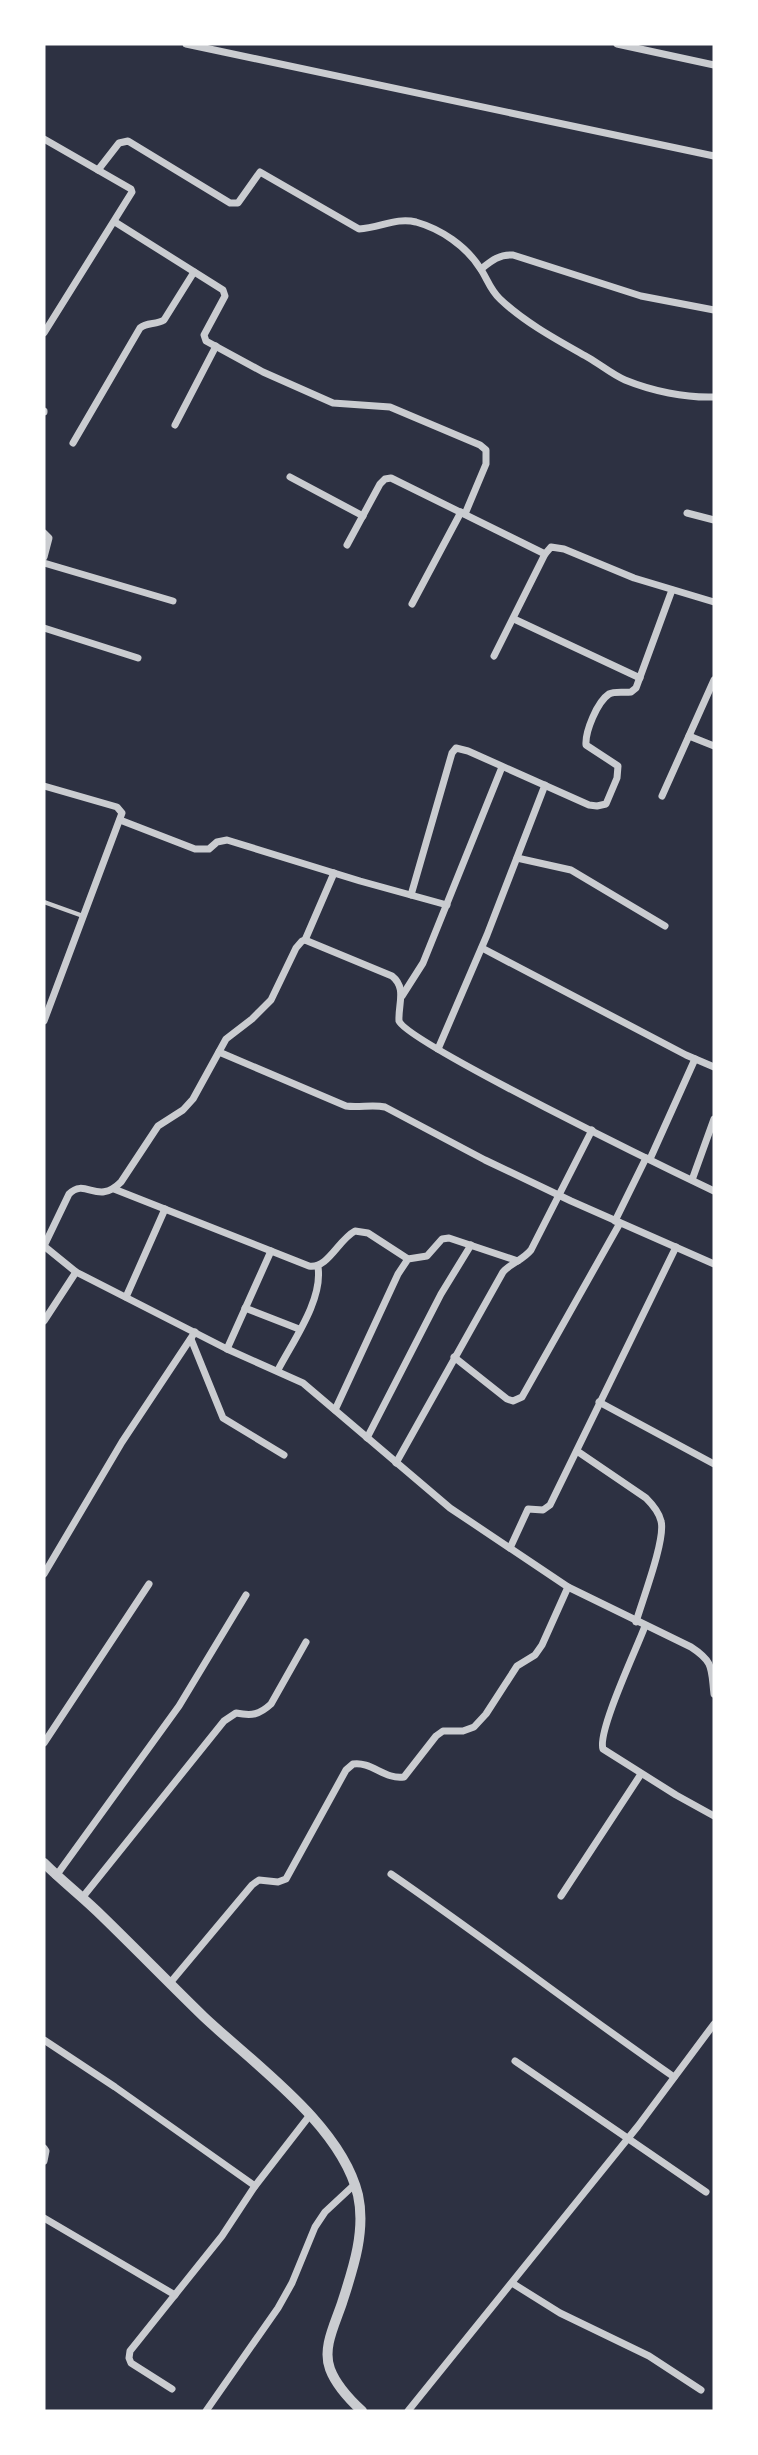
<svg xmlns="http://www.w3.org/2000/svg" width="758" height="2455" font-family="'Nunito Sans',sans-serif">
<style>
.lines{fill:none;stroke-linecap:round;stroke-linejoin:round}
.service{stroke:#caccd0;stroke-width:4.5}
.minor{stroke:#caccd0;stroke-width:7}
.tertiary{stroke:#caccd0;stroke-width:10}
</style>
<rect width="100%" height="100%" fill="#2d3142"/>
<g class="lines">
<path class="service" d="M44,902L83,916"/>
<g class="minor">
<path d="M186,44L714,156"/>
<path d="M617,44L714,65"/>
<path d="M44,139L131,189L132,192L44,333"/>
<path d="M98,170L119,143L128,141L230,203H238L260,172L359,229C380,228 396,217 416,222C441,229 466,246 480,268C487,278 490,290 500,299C525,323 559,341 589,358C601,365 613,375 625,380C652,391 685,398 714,397"/>
<path d="M115,222L223,290L225,296L204,335L206,341L263,372L333,403L390,407L480,445L486,450V464L465,514"/>
<path d="M481,269C491,261 499,254 513,255L641,296L714,310"/>
<path d="M44,411V412"/>
<path d="M175,425L216,346"/>
<path d="M73,443L140,328C147,322 156,325 164,320L194,272"/>
<path d="M290,477L363,516"/>
<path d="M687,513L714,520"/>
<path d="M44,533L49,538L44,557"/>
<path d="M347,545L380,484L385,479L391,478L545,554"/>
<path d="M44,563L173,601"/>
<path d="M412,604L461,512"/>
<path d="M514,619L640,678"/>
<path d="M44,628L138,658"/>
<path d="M494,656L545,554L551,547L564,549L634,578L714,602"/>
<path d="M689,736L714,746"/>
<path d="M44,786L117,807L122,813L44,1021"/>
<path d="M662,796L714,680"/>
<path d="M120,820L195,849H209L217,842L227,840L360,881L447,905"/>
<path d="M517,858L571,870L665,926"/>
<path d="M411,895L452,753L456,748L468,751L589,805L597,806L606,804L617,778L618,766L586,745C585,732 597,702 609,694C615,691 624,693 631,692L636,688L672,590"/>
<path d="M305,940L334,873"/>
<path d="M482,948L686,1055L714,1067"/>
<path d="M402,996L423,963L502,767"/>
<path d="M438,1049L487,935L545,785"/>
<path d="M219,1052L346,1106C360,1108 372,1104 385,1107L485,1160L571,1201L714,1264"/>
<path d="M650,1159L695,1059"/>
<path d="M692,1180L714,1119"/>
<path d="M114,1189L309,1266C328,1269 338,1240 355,1231L368,1233L408,1259"/>
<path d="M615,1221L646,1158"/>
<path d="M44,1246L69,1194C86,1177 97,1206 121,1182L158,1126L183,1110L193,1099L226,1039L252,1019L271,1000L296,948L302,941L305,940L392,976C407,988 398,1004 399,1021C408,1043 674,1172 714,1191"/>
<path d="M44,1246L76,1272L227,1349L303,1383L450,1508L568,1587L691,1647C714,1662 711,1668 714,1694"/>
<path d="M126,1297L165,1209"/>
<path d="M245,1308L299,1329"/>
<path d="M44,1321L76,1272"/>
<path d="M191,1339L223,1418L284,1455"/>
<path d="M227,1349L271,1251"/>
<path d="M454,1357L507,1399L513,1401L522,1397L620,1223"/>
<path d="M278,1370C293,1341 323,1300 318,1267"/>
<path d="M599,1402L714,1464"/>
<path d="M335,1410L398,1274L408,1259L427,1256L442,1239L449,1238L518,1261"/>
<path d="M367,1438L441,1294L471,1245"/>
<path d="M577,1451L646,1498C652,1504 659,1512 661,1521C666,1539 642,1601 636,1622"/>
<path d="M396,1463L503,1272C511,1263 523,1260 531,1250L592,1130"/>
<path d="M510,1548L528,1509L543,1510L550,1505L676,1247"/>
<path d="M44,1574L122,1442L195,1332"/>
<path d="M645,1626C637,1648 597,1732 603,1749L676,1795L714,1816"/>
<path d="M44,1743L149,1584"/>
<path d="M391,1874C487,1940 579,2011 674,2077"/>
<path d="M56,1876L179,1706L246,1595"/>
<path d="M561,1896L641,1774"/>
<path d="M82,1898L224,1721L236,1713C252,1716 259,1715 271,1704L306,1642"/>
<path d="M170,1983L252,1885L259,1880L278,1882L286,1879L346,1770L353,1764C371,1761 385,1780 404,1777L436,1736L443,1731H463L474,1727L486,1714L517,1666L535,1655L542,1645L568,1587"/>
<path d="M44,2040L115,2087L255,2186"/>
<path d="M515,2061L706,2192"/>
<path d="M44,2148L46,2151L44,2161"/>
<path d="M44,2218L175,2295"/>
<path d="M512,2283L560,2313L649,2356L701,2390"/>
<path d="M172,2389L131,2363L129,2358L130,2351L222,2236L255,2186L310,2115"/>
<path d="M206,2411L278,2308L292,2283L315,2227L325,2212L354,2185"/>
<path d="M408,2411L638,2126L714,2024"/>
</g>
<path class="tertiary" d="M44,1863C63,1882 84,1898 103,1917C137,1950 170,1984 204,2017C255,2065 341,2125 358,2195C366,2231 353,2269 342,2303C335,2324 322,2348 330,2369C336,2385 350,2400 362,2411"/>
</g>
<rect width="758" height="2455" fill="none" stroke="#ffffff" stroke-width="91"/>
</svg>
